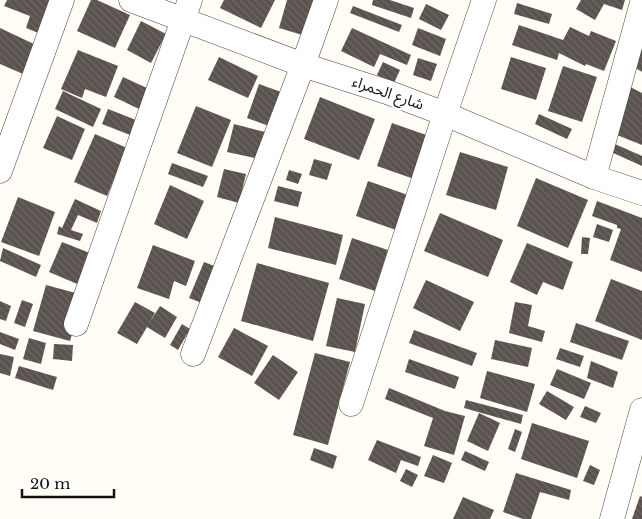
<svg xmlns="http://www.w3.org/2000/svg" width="642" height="519" font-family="'Libre Baskerville','Noto Sans Arabic',serif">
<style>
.building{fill:url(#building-back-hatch)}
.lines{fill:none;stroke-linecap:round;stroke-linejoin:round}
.street-casing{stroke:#444;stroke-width:25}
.street{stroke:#fff;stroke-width:24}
.labels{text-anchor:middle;stroke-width:5;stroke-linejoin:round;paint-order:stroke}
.street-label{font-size:15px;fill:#111;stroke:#fff}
</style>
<defs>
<pattern id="building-back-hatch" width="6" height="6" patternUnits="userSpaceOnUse" patternTransform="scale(1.25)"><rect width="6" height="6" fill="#5a524d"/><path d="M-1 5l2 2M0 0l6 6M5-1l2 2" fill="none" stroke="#6d6662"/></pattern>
</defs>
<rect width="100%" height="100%" fill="#fffdf5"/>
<g class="building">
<path d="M7,0H54L41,34L26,28L30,16L4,6Z"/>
<path d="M91,0H97L130,15L115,48L77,31Z"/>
<path d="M224,0H275L261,28L220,8Z"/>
<path d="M287,0H319L309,37L279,28Z"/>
<path d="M373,0H390L414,8L411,18L372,5Z"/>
<path d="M581,0H625L622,10L604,4L595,20L576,9Z"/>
<path d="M517,3L552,14L549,24L514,14Z"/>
<path d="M426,4L449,15L441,30L419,19Z"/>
<path d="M353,6L402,25L399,32L350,13Z"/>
<path d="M141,21L166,34L151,63L127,50Z"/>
<path d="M519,25L563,40L570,27L589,36L591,31L616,41L604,71L586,64L585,66L559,53L557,60L512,45Z"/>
<path d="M0,28L36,45L23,74L0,64Z"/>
<path d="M352,28L411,55L407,65L380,54L374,67L341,51Z"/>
<path d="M418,28L446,39L440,56L412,45Z"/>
<path d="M642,38V72L634,67Z"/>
<path d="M78,50L118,66L106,97L85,89L82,98L61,89Z"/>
<path d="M219,57L258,76L248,98L208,80Z"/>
<path d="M511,57L546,68L536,100L501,89Z"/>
<path d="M418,58L437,64L431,81L413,75Z"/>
<path d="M383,62L400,70L394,83L377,75Z"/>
<path d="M563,66L597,77L582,122L548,111Z"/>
<path d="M123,77L149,89L139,109L114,97Z"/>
<path d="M259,84L281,92L269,126L247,118Z"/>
<path d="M624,84L642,93V145L617,135Z"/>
<path d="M63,91L101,109L93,127L55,109Z"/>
<path d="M320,97L375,119L359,160L304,139Z"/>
<path d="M196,106L231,120L212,167L177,153Z"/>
<path d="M108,109L136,120L130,135L102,124Z"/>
<path d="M539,114L572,129L567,139L535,124Z"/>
<path d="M57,116L85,129L72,160L43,148Z"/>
<path d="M392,123L429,136L414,179L377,166Z"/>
<path d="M234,124L265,132L259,159L227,152Z"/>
<path d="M95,134L127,148L107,196L74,182Z"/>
<path d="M615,144L642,156V166L611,152Z"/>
<path d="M460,152L508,167L496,210L446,195Z"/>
<path d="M314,159L332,164L327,180L309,175Z"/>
<path d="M172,163L208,176L203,187L168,174Z"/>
<path d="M224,169L246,174L239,203L217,197Z"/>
<path d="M289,170L302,174L298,184L286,180Z"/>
<path d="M536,178L588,200L568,248L517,226Z"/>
<path d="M368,181L408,195L396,230L356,216Z"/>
<path d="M170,185L204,201L187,239L154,224Z"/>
<path d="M278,186L302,192L298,207L274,201Z"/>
<path d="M18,197L55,212L39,256L1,242Z"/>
<path d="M75,199L101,211L97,223L78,215L71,230L83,234L80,241L57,234L59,226L62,228Z"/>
<path d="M597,201L642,218V272L610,260L621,229L617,228V225L592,216Z"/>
<path d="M440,213L503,240L488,277L424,251Z"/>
<path d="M275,217L343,235L336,265L268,248Z"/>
<path d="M597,224L613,230L609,242L593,237Z"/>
<path d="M582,237L590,238L588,254H581Z"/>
<path d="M352,238L388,250L375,291L339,279Z"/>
<path d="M62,242L95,255L82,286L49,272Z"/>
<path d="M527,243L573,262L563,290L543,282L537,295L510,282Z"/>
<path d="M153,245L195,261L186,286L174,281L169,299L137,288Z"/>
<path d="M3,248L41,265L36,277L0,261Z"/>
<path d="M204,262L222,269L207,305L189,298Z"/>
<path d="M257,263L329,283L313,341L241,321Z"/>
<path d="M611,279L642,291V340L595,321Z"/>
<path d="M426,280L474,302L460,331L413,308Z"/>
<path d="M46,285L83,295L70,341L33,331Z"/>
<path d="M337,298L365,304L355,352L326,346Z"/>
<path d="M22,300L33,304L25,327L14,323Z"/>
<path d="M0,301L11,306L6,321L0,319Z"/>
<path d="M135,302L155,313L148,325L160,306L177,317L165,338L147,327L137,344L117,333Z"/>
<path d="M515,302L532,305L528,326L545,331L542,342L509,333Z"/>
<path d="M576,323L629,341L622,360L570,342Z"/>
<path d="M182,324L190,329L178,350L170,345Z"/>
<path d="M234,328L268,346L252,376L218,357Z"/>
<path d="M414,330L477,353L472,366L409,343Z"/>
<path d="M0,332L19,339L15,350L0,344Z"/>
<path d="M29,338L46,343L41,364L23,359Z"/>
<path d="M495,340L532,348L528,367L491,359Z"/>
<path d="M54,344L73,345L72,361L53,359Z"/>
<path d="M560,348L584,356L580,367L556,359Z"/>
<path d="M315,353L350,362L328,445L293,435Z"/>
<path d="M0,354L14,357L10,376L0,373Z"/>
<path d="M273,355L298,372L279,400L254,383Z"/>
<path d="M409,359L459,377L455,389L405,372Z"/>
<path d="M591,361L618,372L613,388L587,378Z"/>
<path d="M19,366L57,377L53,390L15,378Z"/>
<path d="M557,369L591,383L584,399L550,385Z"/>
<path d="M487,371L535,384L527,412L480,398Z"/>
<path d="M389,388L445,411L465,416L454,455L424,446L433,418L385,399Z"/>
<path d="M547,391L574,407L566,420L539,404Z"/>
<path d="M466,400L523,415L521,424L464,408Z"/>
<path d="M585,406L601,413L596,423L580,417Z"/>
<path d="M479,413L500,423L488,451L467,441Z"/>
<path d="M532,423L589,441L577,478L521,459Z"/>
<path d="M515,429L522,432L515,452L508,449Z"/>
<path d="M377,440L421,457L418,466L401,460L396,473L368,460Z"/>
<path d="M314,448L337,456L333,469L310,460Z"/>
<path d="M465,451L489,462L485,471L461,460Z"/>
<path d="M433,455L452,463L444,483L424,476Z"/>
<path d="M590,465L600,470L594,485L583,481Z"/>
<path d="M406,469L418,475L412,487L400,481Z"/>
<path d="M516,473L571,490L569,500L540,492L531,519H523L503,512Z"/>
<path d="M640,496L642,497V519H632Z"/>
<path d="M463,497L494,510L490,519H453Z"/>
</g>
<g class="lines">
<g class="street-casing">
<g id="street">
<path d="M131,0L303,65L387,92L445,114L594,177L642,193"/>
<path d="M0,171L62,0"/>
<path d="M594,177L642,3"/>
<path d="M76,324L190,0"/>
<path d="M193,354L303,65L326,0"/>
<path d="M351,404L445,114L484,0"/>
<path d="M612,519L642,410"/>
</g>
</g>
<use href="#street" class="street"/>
</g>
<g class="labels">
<g class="street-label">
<text transform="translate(388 93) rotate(19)" y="5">شارع الحمراء</text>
</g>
</g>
<path d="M22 489v8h92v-8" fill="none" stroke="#111111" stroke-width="2.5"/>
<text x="30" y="489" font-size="15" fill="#111111" stroke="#ffffff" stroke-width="4" paint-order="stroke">20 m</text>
</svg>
